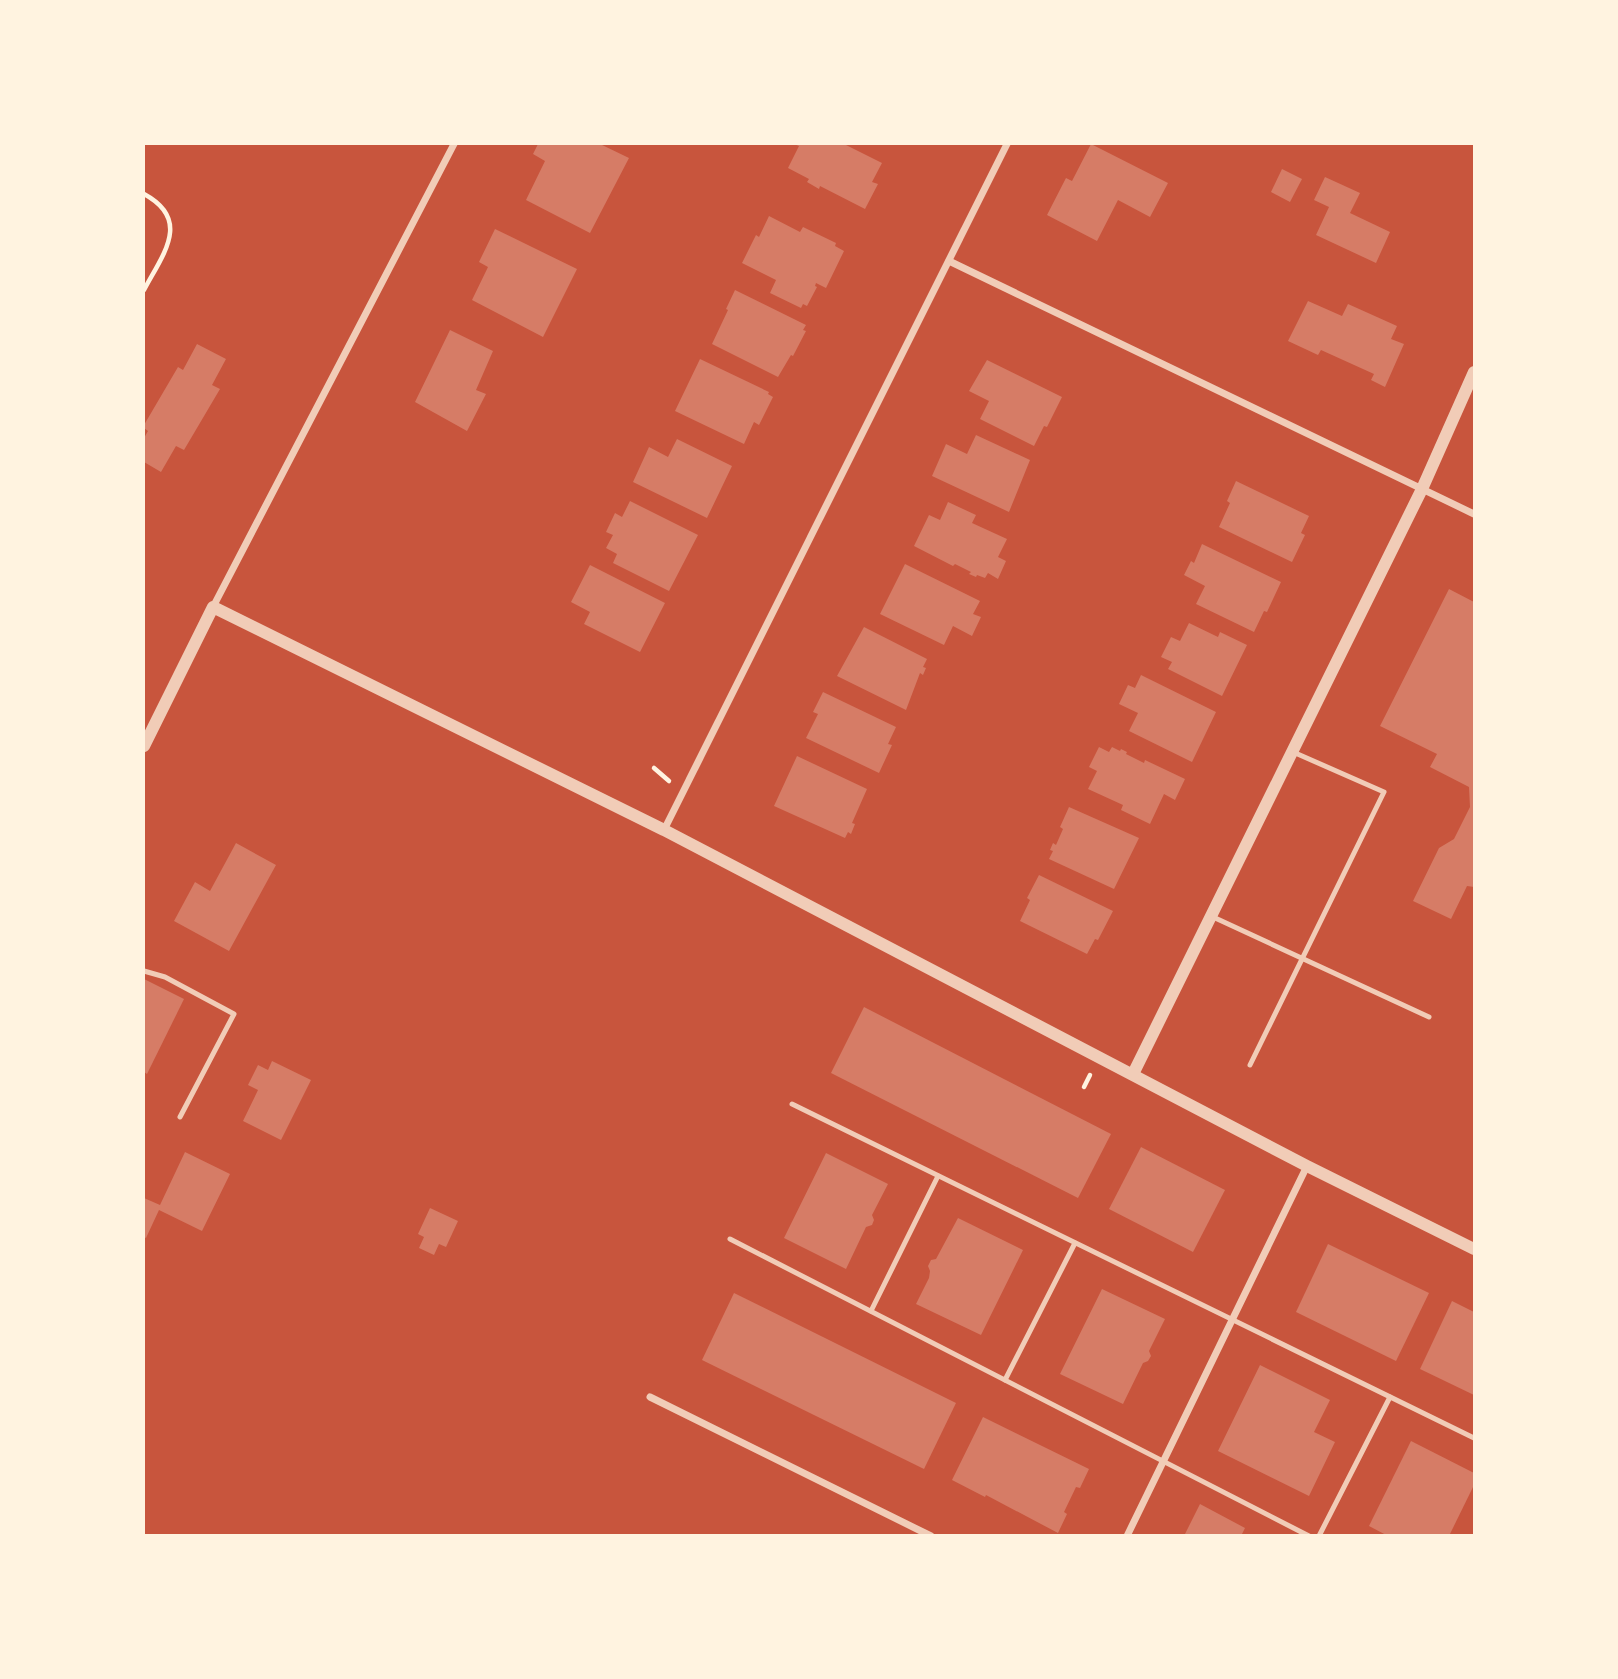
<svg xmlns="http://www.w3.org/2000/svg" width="1618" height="1679" font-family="'Varela Round',sans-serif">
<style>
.building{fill:#d67c66}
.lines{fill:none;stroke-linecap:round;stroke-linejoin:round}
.path{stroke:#fff3e0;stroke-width:4.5}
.service{stroke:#f1ccb7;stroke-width:5}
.minor{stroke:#f1ccb7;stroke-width:7}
.tertiary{stroke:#f1ccb7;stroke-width:12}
</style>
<rect width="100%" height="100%" fill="#c8553d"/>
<g class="building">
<path d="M538,144H600L629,158L590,233L526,200L545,161L533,154Z"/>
<path d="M794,144H844L882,163L872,182L878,184L865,209L820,186L819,189L807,182L809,179L788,168L799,146Z"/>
<path d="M1091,144L1168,183L1150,217L1118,200L1097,241L1047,215L1066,178L1072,181Z"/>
<path d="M1282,169L1302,179L1290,202L1271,192Z"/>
<path d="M1325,177L1360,193L1350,213L1390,232L1376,263L1316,235L1329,207L1314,200Z"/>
<path d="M769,216L800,232L803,227L836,243L835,246L844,251L826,288L816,283L815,286L817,287L807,306L803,304L801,308L770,293L776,280L742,263L756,235L759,237Z"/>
<path d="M495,229L577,269L543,337L472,300L488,267L479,262Z"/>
<path d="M735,290L806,325L803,330L806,331L793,356L791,355L778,377L712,344L728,310L726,309Z"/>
<path d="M1308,301L1342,316L1348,304L1397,326L1391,339L1404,344L1385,387L1371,380L1374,374L1321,350L1318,355L1288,341Z"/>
<path d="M450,330L493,351L476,390L486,394L467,431L415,402Z"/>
<path d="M197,344L226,359L212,385L220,389L184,450L176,446L161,472L144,462V438L148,431L144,428V425L178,367L183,370Z"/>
<path d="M700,359L769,392L768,394L773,397L759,425L754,422L744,444L675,411Z"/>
<path d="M987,360L1062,397L1047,427L1044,426L1034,446L980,419L989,401L969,391Z"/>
<path d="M976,435L1030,460L1009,512L932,476L946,444L967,454Z"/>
<path d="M677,439L732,466L707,518L633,482L649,447L668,457Z"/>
<path d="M1236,481L1309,516L1301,533L1305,535L1292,562L1219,527L1230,503L1227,501Z"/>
<path d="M630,501L698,535L669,591L613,563L617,554L606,548L613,535L606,532L615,513L622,517Z"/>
<path d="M948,502L976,515L972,523L1007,539L998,557L1006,561L998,579L988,573L985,578L977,575L976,577L969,574L971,572L955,564L953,566L914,546L929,515L940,520Z"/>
<path d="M1202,544L1281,582L1267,612L1264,611L1254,632L1196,604L1205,586L1184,575L1191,561L1194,563Z"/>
<path d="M905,564L980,601L973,614L981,617L972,636L953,626L944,645L880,614Z"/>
<path d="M590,565L665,603L640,652L584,624L590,612L571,602Z"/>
<path d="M1449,589L1474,602V887L1467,886L1451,919L1413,901L1439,848L1454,839L1470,807L1469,787L1430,767L1437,754L1380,726Z"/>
<path d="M1189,623L1218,637L1220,632L1247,645L1222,696L1168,669L1172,662L1161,657L1171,637L1180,641Z"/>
<path d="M864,627L927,659L923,667L926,668L923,675L920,673L906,710L837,676Z"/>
<path d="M1141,675L1216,712L1192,762L1129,731L1138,713L1119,704L1128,685L1135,688Z"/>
<path d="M823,692L896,727L888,744L892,745L879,773L806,738L818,714L813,712Z"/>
<path d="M1099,747L1109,752L1112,747L1120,751L1121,749L1127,752L1126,754L1144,763L1145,760L1185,779L1175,800L1164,794L1150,824L1121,810L1123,805L1088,789L1097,771L1089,767Z"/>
<path d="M797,756L867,789L852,823L855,824L851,834L848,832L845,838L774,806Z"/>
<path d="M1069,807L1139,838L1114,889L1049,859L1053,851L1050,850L1053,843L1056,845L1063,829L1060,827Z"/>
<path d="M236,843L276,865L229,951L174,921L195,882L210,891Z"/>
<path d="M1039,875L1113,911L1098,940L1095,939L1087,954L1020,921L1030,900L1027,898Z"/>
<path d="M144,979L184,999L147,1074L144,1072Z"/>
<path d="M864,1007L1111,1134L1078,1198L831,1073Z"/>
<path d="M272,1061L311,1080L281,1140L243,1121L258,1090L248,1085L258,1065L268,1070Z"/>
<path d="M1141,1147L1225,1190L1193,1252L1109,1209Z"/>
<path d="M185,1152L230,1174L202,1231L159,1210L146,1238L144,1237V1198L160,1205Z"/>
<path d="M826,1153L888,1184L872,1215L874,1220L872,1225L866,1227L846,1269L784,1238Z"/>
<path d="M430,1208L458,1221L446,1247L439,1244L434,1255L419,1248L424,1237L418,1234Z"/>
<path d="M958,1218L1023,1250L981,1335L916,1304L929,1278L930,1271L928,1266L931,1260L936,1259Z"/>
<path d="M1328,1244L1429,1293L1396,1361L1296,1312Z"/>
<path d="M1102,1289L1165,1319L1149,1351L1151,1356L1148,1361L1143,1363L1123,1404L1060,1374Z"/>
<path d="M734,1293L956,1403L924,1469L702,1360Z"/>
<path d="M1452,1301L1474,1312V1395L1420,1369Z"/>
<path d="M1260,1365L1330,1400L1314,1432L1335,1442L1309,1496L1218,1451Z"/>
<path d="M983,1417L1089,1469L1080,1488L1076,1487L1064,1512L1067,1514L1058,1533L986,1495L985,1497L952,1480Z"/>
<path d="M1411,1441L1474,1473V1485L1449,1536H1388L1369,1526Z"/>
<path d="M1200,1504L1245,1528L1241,1536H1184Z"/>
</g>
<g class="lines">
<g class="path">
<path d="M144,194C192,220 163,254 144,290"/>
<path d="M654,768L669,781"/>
<path d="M1084,1087L1090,1075"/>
</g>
<g class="service">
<path d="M1213,917L1429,1017"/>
<path d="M144,971L165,977L234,1014L180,1117"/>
<path d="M1250,1065L1384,792L1293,752"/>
<path d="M792,1104L1474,1438"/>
<path d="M730,1239L1309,1536"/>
<path d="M871,1311L938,1176"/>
<path d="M1005,1380L1075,1243"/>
<path d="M1319,1536L1390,1397"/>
</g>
<g class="minor">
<path d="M949,261L1474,514"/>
<path d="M213,607L454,144"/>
<path d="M664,830L1007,144"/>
<path d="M650,1397L931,1536"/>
<path d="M1127,1536L1307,1166"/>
</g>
<g class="tertiary">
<path d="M144,746L213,607L664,830L1307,1166L1474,1249"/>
<path d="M1133,1074L1422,489L1474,372"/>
</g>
</g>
<rect width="1618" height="1679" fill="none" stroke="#fff3e0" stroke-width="290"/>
</svg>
